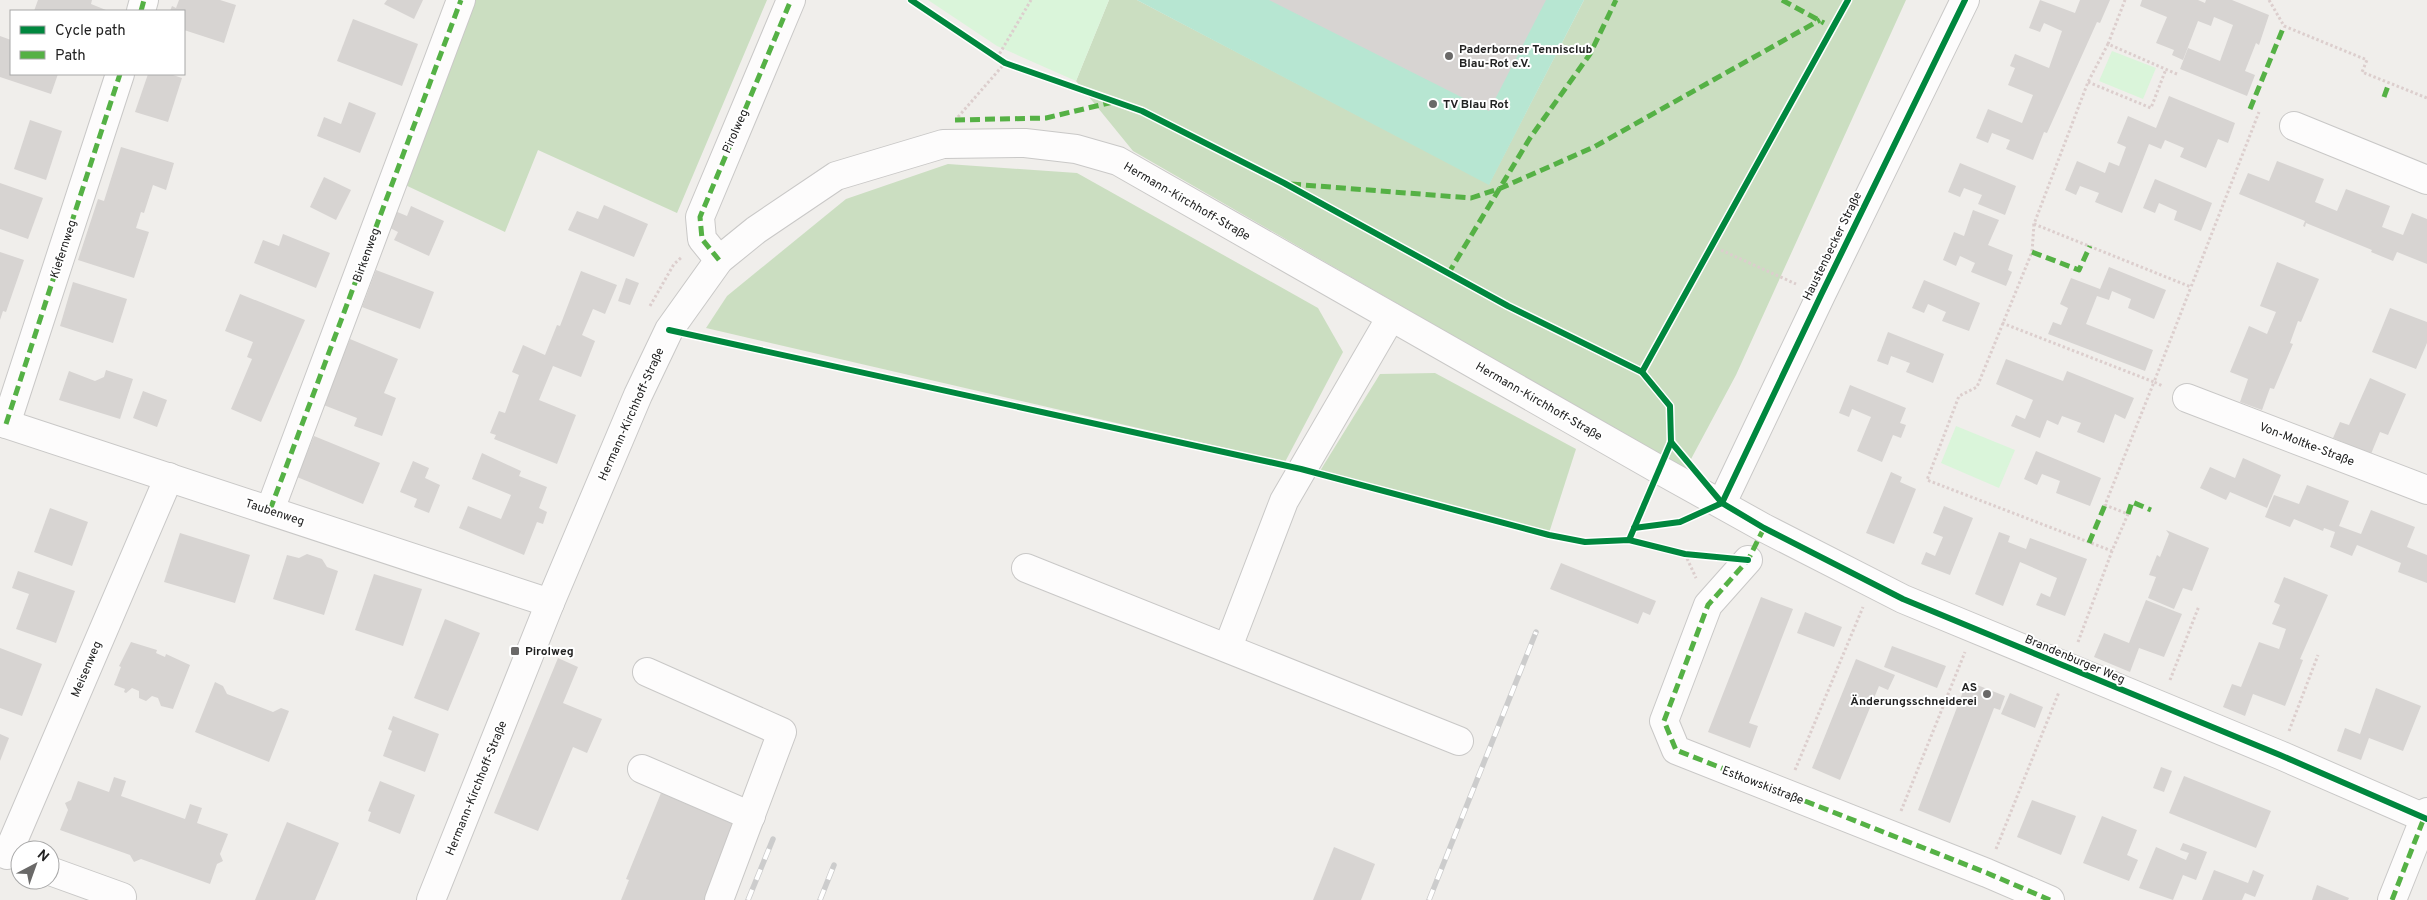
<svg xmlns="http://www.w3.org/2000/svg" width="2427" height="900" font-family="Overpass,sans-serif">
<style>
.forest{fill:#cbdec1}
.park{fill:#daf5da}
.pitch{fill:#b7e6d2}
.building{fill:#d7d4d2}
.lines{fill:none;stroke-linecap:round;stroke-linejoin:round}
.minor-casing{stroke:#c9c8c7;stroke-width:30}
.path{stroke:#dccecd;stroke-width:3;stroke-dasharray:2.5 2.5;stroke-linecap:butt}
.minor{stroke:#fdfcfc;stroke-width:28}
.rail-casing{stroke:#ccc;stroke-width:5.5}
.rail{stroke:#fff;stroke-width:4;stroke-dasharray:11;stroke-linecap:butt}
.quiet{stroke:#55b145;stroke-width:5;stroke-dasharray:10 5;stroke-linecap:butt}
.cycleway-casing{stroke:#fff;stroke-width:9}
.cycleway{stroke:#00873e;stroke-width:6}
.poi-dot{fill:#6a6968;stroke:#fff;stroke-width:2}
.labels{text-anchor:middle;stroke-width:4;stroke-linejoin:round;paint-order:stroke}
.poi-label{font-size:12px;font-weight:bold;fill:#222;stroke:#fff;text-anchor:start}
.street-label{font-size:12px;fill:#222;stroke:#fff}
</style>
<rect width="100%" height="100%" fill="#f0eeeb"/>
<g class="forest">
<path d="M476,0H767L677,213L538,150L505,232L401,183Z"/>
<path d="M1109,0H1137L1489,184L1584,0H1906L1736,375L1683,474L1417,315L1133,151L1076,81Z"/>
<path d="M948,164L1077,173L1318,308L1343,352L1285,462L706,328L727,296L846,199Z"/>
<path d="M1435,373L1576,449L1549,533L1320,471L1380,374Z"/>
</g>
<g class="park">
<path d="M928,0H1109L1076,81L997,46Z"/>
<path d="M2112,51L2156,68L2143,99L2099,81Z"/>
<path d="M1956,426L2015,450L1999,488L1941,463Z"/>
</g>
<path class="pitch" d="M1137,0H1584L1489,185Z"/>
<g class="building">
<path d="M38,0H92L91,4L106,10L34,11Z"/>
<path d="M179,0H220L236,5L224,43L184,30V11H170L172,6L176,8Z"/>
<path d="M387,0H423L414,19L384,4Z"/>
<path d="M1269,0H1546L1489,111Z"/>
<path d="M2040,0L2075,13L2080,0H2110L2100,23L2097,22L2047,133L2044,132L2033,160L2006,149L2010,140L1992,133L1988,143L1976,138L1988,109L2022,123L2033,95L2008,85L2015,68L2010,66L2015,54L2049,68L2062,31L2044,23L2040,32L2029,28Z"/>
<path d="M2142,0H2198L2205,3L2206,0H2232L2269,15L2259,45L2256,43L2245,71L2255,75L2247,96L2180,69L2188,48L2220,61L2233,25L2214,17L2211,26L2198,21L2183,60L2172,55L2174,50L2156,43L2167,17L2140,6Z"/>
<path d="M353,19L418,44L402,86L337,61Z"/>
<path d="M0,36L11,40V74H58L51,94L0,77Z"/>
<path d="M148,74H170L182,78L168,122L135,112Z"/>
<path d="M2169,96L2235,123L2228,143L2218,139L2206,168L2180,157L2184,148L2165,140L2161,149L2149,144L2122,213L2095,202L2099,193L2080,186L2076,195L2065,190L2077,161L2105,173L2109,162L2119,166L2126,147L2117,143L2128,116L2156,128Z"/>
<path d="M349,102L376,113L360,153L317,136L324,117L341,124Z"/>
<path d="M30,120L62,131L46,180L14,169Z"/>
<path d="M121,147L174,163L166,190L153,185L144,213L141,212L136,228L149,232L134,278L78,260L98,199L104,201Z"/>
<path d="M2277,161L2324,179L2315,202L2337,211L2346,189L2390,206L2382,227L2403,235L2412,213L2427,219V264L2397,252L2393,261L2371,252L2372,250L2306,223L2305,227L2303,226L2305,221L2239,194L2248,173L2269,181Z"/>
<path d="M1960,163L2016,186L2005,215L1978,204L1982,195L1964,188L1960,197L1948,192Z"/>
<path d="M324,177L351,190L336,220L310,207Z"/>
<path d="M2155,179L2212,203L2201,231L2174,220L2177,211L2159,203L2155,213L2143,208Z"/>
<path d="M0,183L43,198L28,239L0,229Z"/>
<path d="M604,205L648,224L634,257L568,230L577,211L598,219Z"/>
<path d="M411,206L444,221L429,256L394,240L398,232L388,227L395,211L407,216Z"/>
<path d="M1973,210L1999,220L1988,245L2013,255L2008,270L2012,272L2006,286L1971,272L1975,263L1960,256L1956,266L1943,260L1954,232L1964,236Z"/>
<path d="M283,234L330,253L316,288L254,263L263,240L279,246Z"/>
<path d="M0,252L24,260L6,312L3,311L0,320Z"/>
<path d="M2277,262L2319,279L2301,322L2298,321L2290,343L2293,344L2274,389L2270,388L2262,410L2240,402L2248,379L2230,372L2249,326L2267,334L2276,312L2260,306Z"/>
<path d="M2109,267L2166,290L2154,319L2128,308L2131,299L2112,291L2109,300L2097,296L2086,324L2153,350L2145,371L2048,334L2053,322L2061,325L2068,308L2060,304L2071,278L2100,289Z"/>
<path d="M376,270L434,292L420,329L362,307Z"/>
<path d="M581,271L617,285L605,314L593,309L582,335L595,341L581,377L553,366L539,400L576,415L557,464L494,439L496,435L490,433L499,411L505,413L519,375L512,372L523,345L545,355L557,325L560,326Z"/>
<path d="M626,278L639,283L630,305L618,301Z"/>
<path d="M1924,280L1980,303L1969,331L1942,321L1946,312L1928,304L1924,313L1912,308Z"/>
<path d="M73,282L127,299L113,343L60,326Z"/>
<path d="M240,294L305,320L261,422L231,409L252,359L247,357L253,342L225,331Z"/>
<path d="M2390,308L2427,322V343L2416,369L2372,352Z"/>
<path d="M1888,332L1944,354L1933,383L1906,372L1910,363L1891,356L1888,365L1877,361Z"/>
<path d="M350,339L398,359L384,393L396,398L382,436L354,426L357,418L321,404Z"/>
<path d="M2006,359L2063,381L2067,371L2134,398L2125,419L2115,414L2104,443L2077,432L2081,423L2062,416L2058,425L2047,420L2040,438L2011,426L2016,415L2025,419L2033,400L1996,384Z"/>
<path d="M106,370L133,379L120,419L59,400L69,371L95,381L104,377Z"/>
<path d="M2370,378L2406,394L2388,435L2380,432L2371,454L2333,438L2340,422L2349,425Z"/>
<path d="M1850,385L1906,408L1900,423L1906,425L1901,438L1893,435L1882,462L1857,451L1871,417L1852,409L1849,417L1839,413Z"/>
<path d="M143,391L167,400L157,427L133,418Z"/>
<path d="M314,436L380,463L363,504L297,477Z"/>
<path d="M2036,451L2101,478L2090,506L2056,493L2060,481L2042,474L2037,485L2024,479Z"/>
<path d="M482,453L521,471L519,476L547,487L539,508L547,512L543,524L537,522L524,555L459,528L468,506L501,519L511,495L472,479Z"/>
<path d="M2243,458L2281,475L2267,508L2230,492L2226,500L2200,488L2210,467L2235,478Z"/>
<path d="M413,461L429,468L425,478L440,485L429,513L414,507L417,499L400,492Z"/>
<path d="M1891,472L1902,477L1900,482L1916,489L1894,544L1866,533Z"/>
<path d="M2307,485L2349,501L2339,526L2361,534L2371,510L2415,527L2407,547L2427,555V583L2398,572L2401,563L2357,545L2352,556L2330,547L2335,532L2324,528L2323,531L2294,519L2290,527L2265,517L2274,495L2299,504Z"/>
<path d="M1944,506L1973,518L1950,575L1921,564L1926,552L1935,556L1943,537L1933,533Z"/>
<path d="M50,508L88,522L72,566L34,552Z"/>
<path d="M2166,530L2209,548L2192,591L2183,588L2174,609L2148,598L2156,577L2149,575L2157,555L2160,557L2169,534Z"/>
<path d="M1999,532L2010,536L2008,542L2026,549L2030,538L2087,559L2065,616L2036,605L2041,593L2050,597L2057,578L2020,562L2003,606L1975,594Z"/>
<path d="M180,533L250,555L235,603L164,582Z"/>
<path d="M307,554L322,559L327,567L338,571L324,615L273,599L287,555L299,558Z"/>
<path d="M1561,563L1656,601L1650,615L1643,612L1638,624L1550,589Z"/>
<path d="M18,571L75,591L56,643L16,629L29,594L12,588Z"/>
<path d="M374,574L422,589L403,646L355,630Z"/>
<path d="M2284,577L2328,595L2300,659L2303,660L2285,706L2253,694L2245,716L2223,707L2232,684L2241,687L2259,642L2279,649L2286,629L2272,624L2280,605L2274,602Z"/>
<path d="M1761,597L1793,609L1749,723L1758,726L1750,748L1708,732Z"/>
<path d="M2146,600L2182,614L2164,657L2139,648L2130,672L2094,657L2104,633L2129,643Z"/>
<path d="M1805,612L1842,627L1834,647L1797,633Z"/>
<path d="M445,619L480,633L448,711L414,698Z"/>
<path d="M131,642L157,650L156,653L165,657L166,654L190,665L173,709L161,706L158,698L152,696L146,701L139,698V691L132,688L126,693L124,692L125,689L114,685L121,667L119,666Z"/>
<path d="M1892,646L1946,666L1937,688L1884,667Z"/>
<path d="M0,648L42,664L22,716L0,708Z"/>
<path d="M558,658L578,667L563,703L602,719L587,753L573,747L538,831L494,813Z"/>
<path d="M1856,659L1895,675L1888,690L1879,686L1840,780L1812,768Z"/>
<path d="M1967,681L2005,696L2000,710L1994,708L1950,823L1918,810Z"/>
<path d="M215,682L223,686L227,694L273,712L281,708L289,711L269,762L195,732Z"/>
<path d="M2376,688L2421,706L2403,751L2369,738L2361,760L2337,751L2345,728L2360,734Z"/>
<path d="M2010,693L2043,707L2035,728L2001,714Z"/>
<path d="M393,716L439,734L425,772L383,756L392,731L388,729Z"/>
<path d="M0,734L9,738L0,761Z"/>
<path d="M2161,767L2172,771L2164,792L2153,788Z"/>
<path d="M2184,776L2271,811L2256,848L2169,813Z"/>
<path d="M114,777L126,781L121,796L185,819L190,804L202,808L197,823L228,834L220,854L223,861L217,864L210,884L141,859L134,862L130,855L60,830L68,810L65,803L71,800L78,781L109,792Z"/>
<path d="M380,781L415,795L400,834L368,821L371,812L368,811Z"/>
<path d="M661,793L741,826L710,900H621L629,880L626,879Z"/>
<path d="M2032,800L2076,816L2061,855L2017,837Z"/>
<path d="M2102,816L2137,830L2127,855L2138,860L2129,881L2083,863Z"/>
<path d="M287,822L339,843L315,900H255Z"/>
<path d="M2183,843L2207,852L2196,880L2183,875L2173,900L2139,888L2156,847L2186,860L2189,853L2180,850Z"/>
<path d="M1334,847L1375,864L1361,900H1313Z"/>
<path d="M2214,870L2248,883L2253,870L2264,875L2255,897L2245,893L2242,900H2202Z"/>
<path d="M2317,885L2349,898L2348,900H2312Z"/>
</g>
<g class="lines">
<g class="minor-casing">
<g id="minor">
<path d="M141,11L144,0"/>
<path d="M2294,126L2427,180"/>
<path d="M719,260L702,239L700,217L791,0"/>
<path d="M2187,398L2427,490"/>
<path d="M0,422L550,603"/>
<path d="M6,424L120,74"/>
<path d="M1722,503L1821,295L1965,0"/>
<path d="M270,510L461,0"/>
<path d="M1748,560L1708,605L1664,721L1676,750L1987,873L2050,900"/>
<path d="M1026,568L1459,741"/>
<path d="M1228,647L1284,501L1391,317"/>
<path d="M647,672L782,732L719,900"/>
<path d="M642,769L751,816"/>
<path d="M0,852L7,855L169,477"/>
<path d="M50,871L122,897"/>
<path d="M431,900L550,603L638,395L669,330L719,260L756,230L836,176L943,144L1025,143L1076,149L1118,161L1658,469L1764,528L1903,599L2280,755L2427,819"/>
<path d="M2392,900L2427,812"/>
</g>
</g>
<g class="path">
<path d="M2269,0L2284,26L2367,60L2362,72L2427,98"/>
<path d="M2108,44L2125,0"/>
<path d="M997,58L1031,0"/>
<path d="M2177,74L2108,44L2088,82L2034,224L2191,287L2259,112"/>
<path d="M2088,82L2151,108L2166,69"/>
<path d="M958,117L1005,63"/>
<path d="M2034,224L2032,252L1977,387L1959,396L1927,480L2112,551L2128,514L2105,505L2154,382L2163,386"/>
<path d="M1712,246L1796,284"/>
<path d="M650,306L674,264L682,257"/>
<path d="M2002,323L2154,382L2191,287"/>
<path d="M1685,554L1696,578"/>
<path d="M2078,642L2112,551"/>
<path d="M2170,680L2199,606"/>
<path d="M2289,731L2318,655"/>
<path d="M1795,770L1863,607"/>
<path d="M1901,811L1965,652"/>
<path d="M1996,849L2059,692"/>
</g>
<use href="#minor" class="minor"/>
<g class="rail-casing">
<g id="rail">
<path d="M748,900L773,839"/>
<path d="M820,900L834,865"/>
<path d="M1429,900L1536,632"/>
</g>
</g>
<use href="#rail" class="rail"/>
<g class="quiet">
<path d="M1782,0L1824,23"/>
<path d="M141,11L144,0"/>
<path d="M2384,97L2389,83"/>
<path d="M2250,109L2284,26"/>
<path d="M955,120L1046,118L1113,102"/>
<path d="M1291,184L1471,198L1501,188L1594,147L1820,20"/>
<path d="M2032,252L2079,270L2090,246"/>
<path d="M719,260L702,239L700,217L791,0"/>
<path d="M1448,274L1530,138L1590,54L1616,0"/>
<path d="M6,424L120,74"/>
<path d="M270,510L461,0"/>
<path d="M2128,514L2132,502L2151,510"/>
<path d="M1764,528L1748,560L1708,605L1664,721L1676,750L1987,873L2050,900"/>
<path d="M2089,543L2105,505"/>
<path d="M2392,900L2424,818"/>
</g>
<g class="cycleway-casing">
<g id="cycleway">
<path d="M911,0L1005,63L1142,111L1284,183L1508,306L1642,372L1670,406L1671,442L1722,503L1764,528L1903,599L2280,755L2427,819"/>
<path d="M669,330L1301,469L1549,535L1585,542L1629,540L1685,554L1748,560"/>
<path d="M1642,372L1848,0"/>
<path d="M1722,503L1821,295L1965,0"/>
<path d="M1634,528L1680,522L1722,503"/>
<path d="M1629,540L1671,442"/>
</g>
</g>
<use href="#cycleway" class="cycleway"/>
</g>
<g class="poi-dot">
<circle cx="1449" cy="56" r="5"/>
<circle cx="1433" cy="104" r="5"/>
<rect x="510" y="646" width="10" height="10" rx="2.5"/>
<circle cx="1987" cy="694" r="5"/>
</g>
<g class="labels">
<g class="poi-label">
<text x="1459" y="53">Paderborner Tennisclub<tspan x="1459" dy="14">Blau-Rot e.V.</tspan></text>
<text x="1443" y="108">TV Blau Rot</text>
<text x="525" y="655">Pirolweg</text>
<text x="1977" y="691" text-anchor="end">AS<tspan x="1977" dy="14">Änderungsschneiderei</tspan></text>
</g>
<g class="street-label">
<text transform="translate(735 131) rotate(-66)" y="4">Pirolweg</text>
<text transform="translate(1187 201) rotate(30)" y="4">Hermann-Kirchhoff-Straße</text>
<text transform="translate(1832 246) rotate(-64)" y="4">Haustenbecker Straße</text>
<text transform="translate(63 249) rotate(-72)" y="4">Kiefernweg</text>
<text transform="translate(366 255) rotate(-70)" y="4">Birkenweg</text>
<text transform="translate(1539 401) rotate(30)" y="4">Hermann-Kirchhoff-Straße</text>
<text transform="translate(631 414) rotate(-66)" y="4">Hermann-Kirchhoff-Straße</text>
<text transform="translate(2307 444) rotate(21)" y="4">Von-Moltke-Straße</text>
<text transform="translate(275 512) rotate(18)" y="4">Taubenweg</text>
<text transform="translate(2075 659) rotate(23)" y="4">Brandenburger Weg</text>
<text transform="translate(86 669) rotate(-67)" y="4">Meisenweg</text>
<text transform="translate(1763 785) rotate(21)" y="4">Estkowskistraße</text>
<text transform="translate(476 788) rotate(-68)" y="4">Hermann-Kirchhoff-Straße</text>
</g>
</g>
<rect x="10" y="10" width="175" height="65" fill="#ffffff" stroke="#a7a7a7"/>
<rect x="20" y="26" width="25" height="8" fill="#00873e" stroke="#a7a7a7"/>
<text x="55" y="35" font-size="15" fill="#222222">Cycle path</text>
<rect x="20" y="51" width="25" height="8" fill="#55b145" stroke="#a7a7a7"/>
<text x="55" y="60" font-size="15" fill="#222222">Path</text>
<g transform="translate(35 865) rotate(41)"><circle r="24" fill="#ffffff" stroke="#a7a7a7"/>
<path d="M0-4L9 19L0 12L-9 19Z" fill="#6a6968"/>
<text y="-8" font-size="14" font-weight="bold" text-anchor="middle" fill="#222222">N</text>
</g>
</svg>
